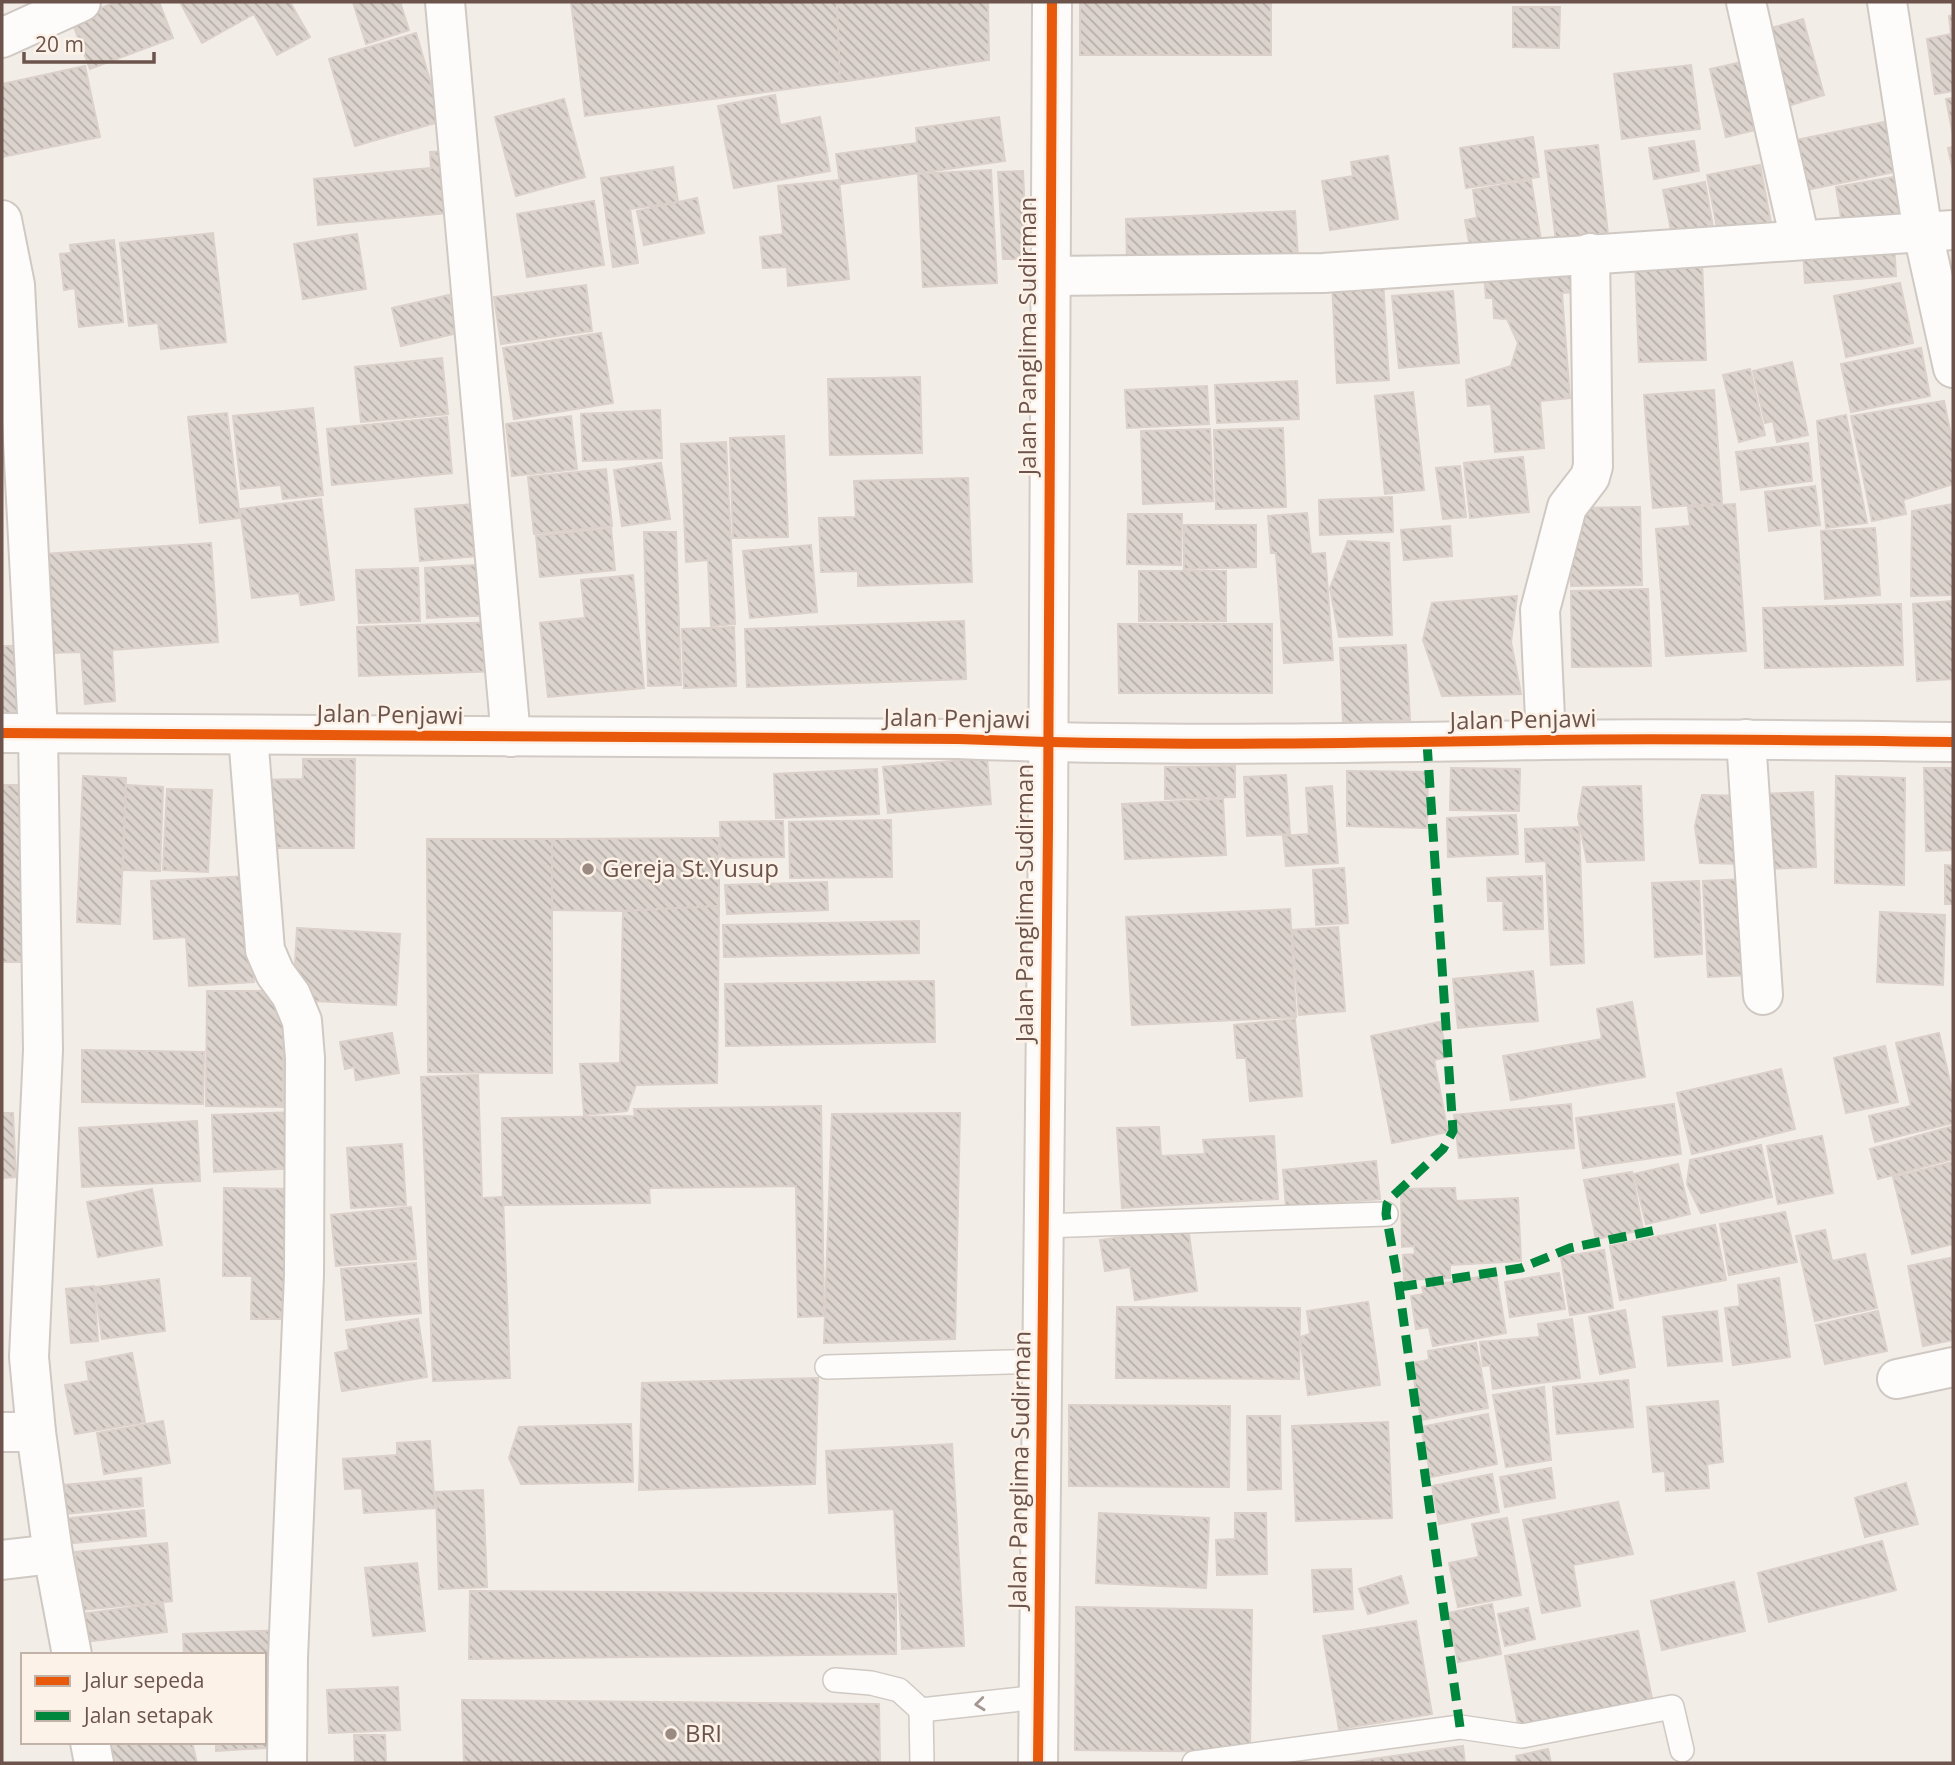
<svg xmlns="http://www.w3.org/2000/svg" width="1955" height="1765" font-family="'Open Sans',sans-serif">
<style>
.building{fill:url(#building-back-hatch);stroke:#dbd0ca;stroke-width:2}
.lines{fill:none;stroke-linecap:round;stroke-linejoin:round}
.lane-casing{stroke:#d0c9c3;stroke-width:26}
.street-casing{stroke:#d0c9c3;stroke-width:42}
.secondary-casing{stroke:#d2cac4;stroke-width:42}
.lane{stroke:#fdfcfb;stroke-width:23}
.street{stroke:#fdfcfb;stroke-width:38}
.secondary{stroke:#fdfcfb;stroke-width:38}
.quiet{stroke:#00873e;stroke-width:9;stroke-dasharray:18 9;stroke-linecap:butt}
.cycleway-casing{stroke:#fcf2e7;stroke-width:15}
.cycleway{stroke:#e8590c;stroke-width:10}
.oneway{stroke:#a69792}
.poi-dot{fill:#9b8a82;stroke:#fcf2e7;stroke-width:2.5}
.labels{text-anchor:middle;stroke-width:5;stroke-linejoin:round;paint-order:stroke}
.street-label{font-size:24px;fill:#6c544c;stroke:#fcf2e7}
.poi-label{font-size:24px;fill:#6c544c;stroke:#fcf2e7;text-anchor:start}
</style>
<defs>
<pattern id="building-back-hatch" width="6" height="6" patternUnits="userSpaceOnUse" patternTransform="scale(1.75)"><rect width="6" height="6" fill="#dcd3cd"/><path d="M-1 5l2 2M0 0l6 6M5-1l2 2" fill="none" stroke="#b6aea9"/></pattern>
</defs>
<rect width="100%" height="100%" fill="#f3ede7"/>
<g class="building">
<path d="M117,2H159L173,38L90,69L71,19Z"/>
<path d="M180,2H290L310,37L277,55L254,14L202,43Z"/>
<path d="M353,2H400L409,30L366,44Z"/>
<path d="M571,2H837L840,82L585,116Z"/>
<path d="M837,2H988L989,60L840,82Z"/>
<rect x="1080" y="2" width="191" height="53"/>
<path d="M1513,7H1560L1559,48L1513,47Z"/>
<path d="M1953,15V91L1935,94L1927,39L1951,34L1949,16Z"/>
<path d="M1803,19L1824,95L1781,108L1760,31Z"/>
<path d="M416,33L442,121L355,146L329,59Z"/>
<path d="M1756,59L1772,126L1726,137L1710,69Z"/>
<path d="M1691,65L1700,129L1622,139L1614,74Z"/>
<path d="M85,66L100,137L2,157V84Z"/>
<path d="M775,95L780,125L820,117L830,171L734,188L718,106Z"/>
<path d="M1953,98V135L1946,99Z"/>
<path d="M564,99L585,177L516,196L495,117Z"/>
<path d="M999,117L1005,161L840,184L836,154L917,143L916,128Z"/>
<path d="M1899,119L1909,169L1801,191L1791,141Z"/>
<path d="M1533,137L1539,177L1466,188L1460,148Z"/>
<path d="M1694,141L1699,171L1654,179L1649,148Z"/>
<path d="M1598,145L1608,234L1556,241L1545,151Z"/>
<path d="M1953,147V170L1948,148Z"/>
<path d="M452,151L458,212L318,225L314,179L431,168L430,152Z"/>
<path d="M1388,156L1398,219L1330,230L1322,181L1353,176L1351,162Z"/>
<path d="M1760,165L1771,223L1718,233L1707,175Z"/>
<path d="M673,167L678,202L630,209L638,263L613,267L601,178Z"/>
<path d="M991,170L997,283L923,287L918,174Z"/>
<path d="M1023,171L1027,259H1003L998,172Z"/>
<path d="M1911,174L1918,217L1843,230L1836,187Z"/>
<path d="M839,180L849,279L788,286L787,267L763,268L760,237L783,234L778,186Z"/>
<path d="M1531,180L1541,240L1471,252L1465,220L1477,218L1473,190Z"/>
<path d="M1705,182L1713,227L1672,235L1663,190Z"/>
<path d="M697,198L704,233L644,245L637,211Z"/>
<path d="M594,201L604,265L527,277L517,214Z"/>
<path d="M1295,211L1298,256L1127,264L1126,219Z"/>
<path d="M213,233L226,342L161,349L158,323L129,326L120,243Z"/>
<path d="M357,234L366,289L303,299L294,244Z"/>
<path d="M114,240L123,322L79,327L75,288L64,290L60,254L71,253L70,245Z"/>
<path d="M1894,242L1896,276L1805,283L1803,249Z"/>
<path d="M1571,257L1574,292L1562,293L1570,398L1540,401L1544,448L1495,452L1491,404L1468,406L1466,380L1511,366L1518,343L1507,319L1494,318L1493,298H1486L1483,263Z"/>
<path d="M1702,262L1706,360L1639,362L1635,264Z"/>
<path d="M1383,280L1389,380L1337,383L1332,284Z"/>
<path d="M1900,283L1913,343L1846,357L1834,296Z"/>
<path d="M586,285L592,331L501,344L494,297Z"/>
<path d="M1453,291L1459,363L1399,368L1392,296Z"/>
<path d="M449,295L458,333L401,346L392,308Z"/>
<path d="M601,333L613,403L514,419L503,348Z"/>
<path d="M1921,348L1930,396L1851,412L1841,364Z"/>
<path d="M442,358L448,414L361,422L355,367Z"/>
<path d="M1792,362L1808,435L1777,442L1773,421L1765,423L1753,371Z"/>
<path d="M1750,369L1765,435L1739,442L1723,375Z"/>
<path d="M920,377L922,453L830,455L828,379Z"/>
<path d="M1297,381L1299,419L1217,423L1215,385Z"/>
<path d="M1207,386L1209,424L1127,428L1125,390Z"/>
<path d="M1714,390L1722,503L1653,508L1644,395Z"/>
<path d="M1413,392L1424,490L1385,494L1375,396Z"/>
<path d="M1944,401L1953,445V484L1903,500L1906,514L1872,521L1851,416Z"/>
<path d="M313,408L323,495L283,499L281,485L241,489L233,416Z"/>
<path d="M660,410L662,458L583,461L581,414Z"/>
<path d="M227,413L240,518L200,523L188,417Z"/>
<path d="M1846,415L1867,523L1826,528L1817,421Z"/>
<path d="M571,416L577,469L512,476L506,424Z"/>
<path d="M447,417L452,473L332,485L327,429Z"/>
<path d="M1283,428L1286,507L1216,509L1214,430Z"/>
<path d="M1210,429L1213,501L1143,504L1141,431Z"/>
<path d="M784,436L788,537L733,538L730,438Z"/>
<path d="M726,442L735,624L711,626L708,560L686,562L681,444Z"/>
<path d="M1808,443L1812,481L1741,490L1736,452Z"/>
<path d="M1523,457L1529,512L1470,518L1464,463Z"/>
<path d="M661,463L670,519L622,526L614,470Z"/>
<path d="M1460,466L1466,517L1443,519L1436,468Z"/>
<path d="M606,469L612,526L534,534L528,477Z"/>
<path d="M968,478L972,582L858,586V571L821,572L819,518L856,517L854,481Z"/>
<path d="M1815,486L1820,525L1769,531L1765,492Z"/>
<path d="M1392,497L1393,532L1320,535L1319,500Z"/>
<path d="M321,499L334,600L301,605L299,593L252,598L240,509Z"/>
<path d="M485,503L490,555L420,561L415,509Z"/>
<path d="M1735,504L1746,651L1666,656L1656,529L1690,526L1688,507Z"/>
<path d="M1953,504V595L1911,596L1912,511Z"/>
<path d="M1640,507L1642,585L1571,586L1570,508Z"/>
<path d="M1307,513L1311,554L1325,553L1333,660L1284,663L1276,553H1271L1268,516Z"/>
<path d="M1128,514H1182L1181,565L1127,564Z"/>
<path d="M1184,525H1256V567L1184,569Z"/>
<path d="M1450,526L1452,556L1404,560L1401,530Z"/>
<path d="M611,528L615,570L540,577L536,536Z"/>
<path d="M1875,528L1880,595L1825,599L1821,531Z"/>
<path d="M644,532H676L681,685L648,686Z"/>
<path d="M1348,541L1389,543L1392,635L1339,637L1330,588Z"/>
<path d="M211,543L218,642L112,650L115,701L85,704L81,652L50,653L44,554Z"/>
<path d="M811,545L817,612L750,618L743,551Z"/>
<path d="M493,564L495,615L427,618L425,568Z"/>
<path d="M418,568L420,621L359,623L356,570Z"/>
<rect x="1139" y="571" width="87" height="50"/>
<path d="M633,575L644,688L548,697L540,623L585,618L581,580Z"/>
<path d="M1648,589L1651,666L1572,667L1571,591Z"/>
<path d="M1517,596L1511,642L1521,694L1442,696L1423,640L1432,603Z"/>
<path d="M1953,601V679L1917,681L1913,604Z"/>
<path d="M1901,604L1903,665L1765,668L1763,608Z"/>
<path d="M964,621L966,679L747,687L745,629Z"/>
<path d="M498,622L500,671L359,676L357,627Z"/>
<path d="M1118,624H1272V693H1119Z"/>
<path d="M734,627L736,686L684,688L682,629Z"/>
<path d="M1406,645L1410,720L1343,723L1340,648Z"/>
<rect x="2" y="646" width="20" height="71"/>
<path d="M987,758L991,804L888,813L883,767Z"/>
<path d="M303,759H355L354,848H257V780L303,779Z"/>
<path d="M1235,766V797L1165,799V767Z"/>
<path d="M1451,768L1520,769L1519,811L1450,810Z"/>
<path d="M1924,768H1953V850L1926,851Z"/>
<path d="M877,769L879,814L776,818L774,774Z"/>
<path d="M1347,771L1428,772L1427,828L1347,826Z"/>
<path d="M1286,775L1290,834L1247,836L1244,777Z"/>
<path d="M83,776L126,778L120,924L77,922Z"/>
<path d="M1836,776L1905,778L1904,885L1835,883Z"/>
<path d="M2,785H26L28,962H2Z"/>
<path d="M126,785L163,787L160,871L123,870Z"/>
<path d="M1332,786L1338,863L1286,866L1283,836L1309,834L1306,788Z"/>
<path d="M1641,786L1644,860L1587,862L1578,817L1583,787Z"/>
<path d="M167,789L212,790L208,872L163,870Z"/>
<path d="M1813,792L1816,867L1762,869L1759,794Z"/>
<path d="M1702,795L1747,796L1746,864L1700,863L1695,826Z"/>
<path d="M1223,799L1226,855L1125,859L1122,804Z"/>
<path d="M1516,815L1518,854L1448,857L1447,818Z"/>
<path d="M891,820L892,877L790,878L789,822Z"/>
<path d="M783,821L784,857L721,858L720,822Z"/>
<path d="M1579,827L1584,963L1551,965L1546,861L1526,862L1525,829Z"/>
<path d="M719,838V906L623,911L552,910V839Z"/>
<path d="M427,839H552V1073L428,1072Z"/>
<path d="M1945,865L1953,866V904H1945Z"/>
<path d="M1344,868L1348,923L1316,925L1313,870Z"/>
<path d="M249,876L254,982L189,986L186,937L154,939L151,881Z"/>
<path d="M1542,876L1543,929L1504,930L1503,901H1488L1487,878Z"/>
<path d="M1768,878L1772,974L1708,977L1703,881Z"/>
<path d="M1699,881L1702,954L1655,957L1652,883Z"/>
<path d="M827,882L828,910L727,914L725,885Z"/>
<path d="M719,906L717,1083L636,1085L627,1111L584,1115L580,1064L620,1063L623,911Z"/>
<path d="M1290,909L1296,1017L1132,1025L1126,917Z"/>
<path d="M1880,912L1945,915L1943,985L1877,982Z"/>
<path d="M919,921V953L724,957L723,925Z"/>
<path d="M1338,927L1345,1011L1299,1015L1292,930Z"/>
<path d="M297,928L400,934L396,1005L293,1000Z"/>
<path d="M1533,971L1538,1021L1458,1028L1453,979Z"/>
<path d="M934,981L935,1042L726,1046L725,984Z"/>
<path d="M207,991H284L283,1107L206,1106Z"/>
<path d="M1632,1002L1645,1077L1511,1100L1503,1056L1602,1039L1597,1009Z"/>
<path d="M1295,1019L1302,1096L1250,1101L1246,1058H1237L1234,1025Z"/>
<path d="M1440,1022L1447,1057L1434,1060L1448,1132L1392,1143L1371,1036Z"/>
<path d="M392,1033L399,1073L356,1080L354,1067L345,1069L340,1042Z"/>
<path d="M1939,1033L1953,1095V1123L1875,1142L1869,1116L1911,1106L1896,1043Z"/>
<path d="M1885,1046L1898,1102L1846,1113L1834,1058Z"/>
<path d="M82,1050L204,1052L203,1104L82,1102Z"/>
<path d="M1781,1069L1795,1129L1692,1154L1677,1093Z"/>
<path d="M478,1075L482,1198L503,1197L510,1378L433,1381L421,1077Z"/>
<path d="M1571,1104L1574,1148L1459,1158L1454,1115Z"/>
<path d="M1674,1104L1681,1154L1583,1168L1576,1118Z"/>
<path d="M821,1106L824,1316L798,1317L796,1186L649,1188L650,1203L503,1205L502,1118L635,1116L634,1109Z"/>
<path d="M297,1112L300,1168L214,1172L212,1115Z"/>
<path d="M2,1113H13L16,1177L2,1178Z"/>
<path d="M960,1113L955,1339L824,1343L832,1114Z"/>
<path d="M197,1121L200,1181L82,1187L79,1128Z"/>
<path d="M1953,1126V1159L1878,1179L1870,1149Z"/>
<path d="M1159,1127L1161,1156L1205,1154L1203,1140L1274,1136L1278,1199L1122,1208L1117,1128Z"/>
<path d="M1822,1136L1833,1193L1778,1204L1767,1146Z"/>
<path d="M402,1144L406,1205L351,1208L347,1148Z"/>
<path d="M1761,1145L1772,1197L1701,1213L1687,1184L1690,1160Z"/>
<path d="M1376,1161L1380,1199L1286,1207L1283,1170Z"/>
<path d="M1953,1162V1244L1912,1254L1893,1177Z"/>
<path d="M1678,1164L1690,1214L1646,1224L1634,1174Z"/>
<path d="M1632,1172L1643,1230L1596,1239L1584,1180Z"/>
<path d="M224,1188L301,1189V1319H251L252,1276H223Z"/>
<path d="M1455,1188L1456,1201L1518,1198L1521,1261L1450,1265V1278L1404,1280L1403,1255L1415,1254L1414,1246L1402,1247L1401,1189Z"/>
<path d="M152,1189L162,1245L98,1257L87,1202Z"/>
<path d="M411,1207L416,1259L336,1266L331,1215Z"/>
<path d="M1785,1212L1797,1262L1729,1275L1720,1224Z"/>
<path d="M1715,1225L1726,1280L1620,1300L1610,1246Z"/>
<path d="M1188,1227L1197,1291L1135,1300L1130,1267L1105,1271L1100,1240Z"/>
<path d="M1825,1230L1832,1261L1865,1254L1877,1308L1815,1321L1796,1236Z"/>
<path d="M1604,1250L1613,1308L1570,1315L1561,1257Z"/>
<path d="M1950,1258L1953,1272V1340L1923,1346L1908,1266Z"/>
<path d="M416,1263L421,1313L346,1320L341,1269Z"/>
<path d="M1559,1273L1565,1309L1510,1317L1505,1282Z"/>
<path d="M1496,1274L1506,1333L1433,1346L1429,1327L1416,1329L1411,1296L1424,1294L1422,1287Z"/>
<path d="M1779,1278L1790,1357L1733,1365L1725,1308L1740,1306L1738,1285Z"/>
<path d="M159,1279L165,1331L102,1339L95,1287Z"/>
<path d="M94,1286L98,1341L71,1343L66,1289Z"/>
<path d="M1368,1302L1380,1385L1308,1395L1300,1337L1310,1334L1307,1311Z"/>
<path d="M1117,1307L1300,1308L1299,1379L1116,1378Z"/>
<path d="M1625,1310L1635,1367L1600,1374L1589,1317Z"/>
<path d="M1717,1311L1722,1361L1668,1366L1663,1317Z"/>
<path d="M1878,1311L1887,1351L1825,1364L1816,1325Z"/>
<path d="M418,1319L427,1377L342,1391L335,1353L349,1350L346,1330Z"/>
<path d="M1572,1319L1580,1378L1493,1389L1490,1365L1483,1366L1480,1342L1540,1337L1538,1324Z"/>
<path d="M1476,1343L1488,1408L1421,1420L1411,1363L1429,1360L1428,1351Z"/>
<path d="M132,1353L145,1422L75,1434L65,1385L89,1381L86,1362Z"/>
<path d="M818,1378L815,1484L639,1490L642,1383Z"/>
<path d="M1628,1380L1633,1427L1557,1434L1553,1387Z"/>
<path d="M1544,1387L1551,1460L1506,1467L1493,1395Z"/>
<path d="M1718,1401L1723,1462L1707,1464L1709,1488L1666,1491L1665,1471L1653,1472L1647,1407Z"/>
<path d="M1069,1405L1230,1406L1229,1487L1069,1486Z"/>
<path d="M1488,1414L1497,1464L1431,1477L1421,1427Z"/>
<path d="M1247,1416H1280L1281,1489L1248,1490Z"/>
<path d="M163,1421L170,1463L104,1474L97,1433Z"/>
<path d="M1388,1422L1392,1518L1296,1521L1292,1426Z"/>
<path d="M631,1424L633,1482L521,1484L509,1458L519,1427Z"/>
<path d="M430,1441L435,1508L364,1513L362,1488L345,1489L343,1459L397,1455V1443Z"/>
<path d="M952,1444L964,1646L902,1649L894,1509L829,1513L826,1451Z"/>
<path d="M1551,1468L1555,1498L1505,1507L1500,1477Z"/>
<path d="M1492,1474L1499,1512L1439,1524L1432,1486Z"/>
<path d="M141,1478L143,1506L66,1514L63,1485Z"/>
<path d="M1906,1483L1918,1524L1865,1537L1855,1498Z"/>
<path d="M483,1490L487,1587L439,1589L436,1492Z"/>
<path d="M1618,1502L1633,1554L1573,1565L1580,1606L1542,1613L1523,1520Z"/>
<path d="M144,1510L146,1536L65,1544L63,1519Z"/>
<path d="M1099,1513L1209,1518L1206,1588L1096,1583Z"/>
<path d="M1235,1513H1266L1267,1574L1217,1575L1216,1540L1235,1539Z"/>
<path d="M1507,1518L1521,1595L1458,1607L1449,1563L1479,1557L1472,1524Z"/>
<path d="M1882,1541L1896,1590L1769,1622L1758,1573Z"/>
<path d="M167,1543L172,1601L82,1610L75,1552Z"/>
<path d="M417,1563L425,1631L373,1636L365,1568Z"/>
<path d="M1351,1569L1353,1609L1314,1612L1312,1570Z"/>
<path d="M1401,1576L1408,1603L1368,1614L1359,1589Z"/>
<path d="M1734,1582L1745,1631L1662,1650L1651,1601Z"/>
<path d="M470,1591L896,1594V1654L469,1659Z"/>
<path d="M163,1603L167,1632L77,1643L73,1615Z"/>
<path d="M1492,1604L1501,1654L1458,1662L1448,1613Z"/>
<path d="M1076,1607L1252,1610L1250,1752L1075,1750Z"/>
<path d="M1528,1608L1535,1639L1505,1646L1498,1614Z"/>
<path d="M1416,1621L1432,1714L1339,1729L1323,1636Z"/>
<path d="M283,1630L285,1673L264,1674V1655H184L183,1634Z"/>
<path d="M1638,1631L1654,1708L1520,1734L1505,1656Z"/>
<path d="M264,1677H279L283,1747L216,1751V1742H264Z"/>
<path d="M398,1687L400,1730L329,1733L327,1690Z"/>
<path d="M462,1700L879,1704L880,1763H464Z"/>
<path d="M354,1735H385L386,1763H355Z"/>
<path d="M101,1742H192L197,1763H105Z"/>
<path d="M1463,1746L1465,1763H1345Z"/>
<path d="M1548,1749L1551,1763H1517L1516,1756Z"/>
</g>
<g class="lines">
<g class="lane-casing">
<g id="lane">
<path d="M1043,1226L1386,1214"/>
<path d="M827,1367L1043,1361"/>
<path d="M835,1680L871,1683L899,1690L921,1710L922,1763"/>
<path d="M921,1710L1039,1697"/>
<path d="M1194,1763L1460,1727L1522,1736L1672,1707L1682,1750"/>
</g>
</g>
<g class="street-casing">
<g id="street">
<path d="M445,2L511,737"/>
<path d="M1746,2L1800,240"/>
<path d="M1887,2L1923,233L1953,368"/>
<path d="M2,38L81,2"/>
<path d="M2,220L15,285L38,733L43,1050L29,1357L36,1432L53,1554L72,1655"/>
<path d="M1050,276L1323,273L1953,230"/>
<path d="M248,735L265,950L275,973L291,995L302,1021L305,1058L304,1275L288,1658L287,1763"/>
<path d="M1746,739L1763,995"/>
<path d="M1546,740L1540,610L1567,507L1590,477L1593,466L1590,253"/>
<path d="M1897,1379L1953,1367"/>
<path d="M2,1432H36"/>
<path d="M2,1560L53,1554"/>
<path d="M90,1742L94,1763"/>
</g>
</g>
<g class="secondary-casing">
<g id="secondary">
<path d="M2,733L958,739C1154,747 1350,743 1546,740C1682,738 1817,740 1953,742"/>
<path d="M1038,1763L1048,829L1052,2"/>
</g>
</g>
<use href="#lane" class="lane"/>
<use href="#street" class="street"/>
<use href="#secondary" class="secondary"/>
<g class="quiet">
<path d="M1427,743L1453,1131L1443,1149L1390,1199L1387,1204L1386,1214L1399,1287L1460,1727"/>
<path d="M1399,1287L1521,1268L1570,1248L1661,1229"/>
</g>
<g class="cycleway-casing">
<g id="cycleway">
<path d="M2,733L958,739C1154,747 1350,743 1546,740C1682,738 1817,740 1953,742"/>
<path d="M1038,1763L1048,829L1052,2"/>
</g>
</g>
<use href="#cycleway" class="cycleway"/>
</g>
<defs><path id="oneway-chevron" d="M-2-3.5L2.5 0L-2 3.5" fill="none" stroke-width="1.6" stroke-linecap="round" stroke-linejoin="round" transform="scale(1.75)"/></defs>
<use class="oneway" href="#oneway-chevron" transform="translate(980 1704) rotate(174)"/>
<g class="poi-dot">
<circle cx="588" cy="869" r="7"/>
<circle cx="671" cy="1734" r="7"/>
</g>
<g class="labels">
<g class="street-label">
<text transform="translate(1028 336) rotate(-90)" y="8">Jalan Panglima Sudirman</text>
<text transform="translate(390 715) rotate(1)" y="8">Jalan Penjawi</text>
<text transform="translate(957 719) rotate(1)" y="8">Jalan Penjawi</text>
<text transform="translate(1523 720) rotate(-1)" y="8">Jalan Penjawi</text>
<text transform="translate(1025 903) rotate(-90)" y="8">Jalan Panglima Sudirman</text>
<text transform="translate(1020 1470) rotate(-89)" y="8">Jalan Panglima Sudirman</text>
</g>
<g class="poi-label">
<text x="602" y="877">Gereja St.Yusup</text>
<text x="685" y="1742">BRI</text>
</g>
</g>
<rect width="1955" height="1765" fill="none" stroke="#6c544c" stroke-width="7"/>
<rect x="21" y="1653" width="245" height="91" fill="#fcf2e7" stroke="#c2b3a9" stroke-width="2"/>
<rect x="35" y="1676" width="35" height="10" fill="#e8590c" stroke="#c2b3a9" stroke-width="2"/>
<text x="84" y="1688" font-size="21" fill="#6c544c">Jalur sepeda</text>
<rect x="35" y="1711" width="35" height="10" fill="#00873e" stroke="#c2b3a9" stroke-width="2"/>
<text x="84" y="1723" font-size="21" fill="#6c544c">Jalan setapak</text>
<path d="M24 52v10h130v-10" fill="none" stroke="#6c544c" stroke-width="3.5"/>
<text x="35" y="52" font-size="21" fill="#6c544c" stroke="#fcf2e7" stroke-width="5" paint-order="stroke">20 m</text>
</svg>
